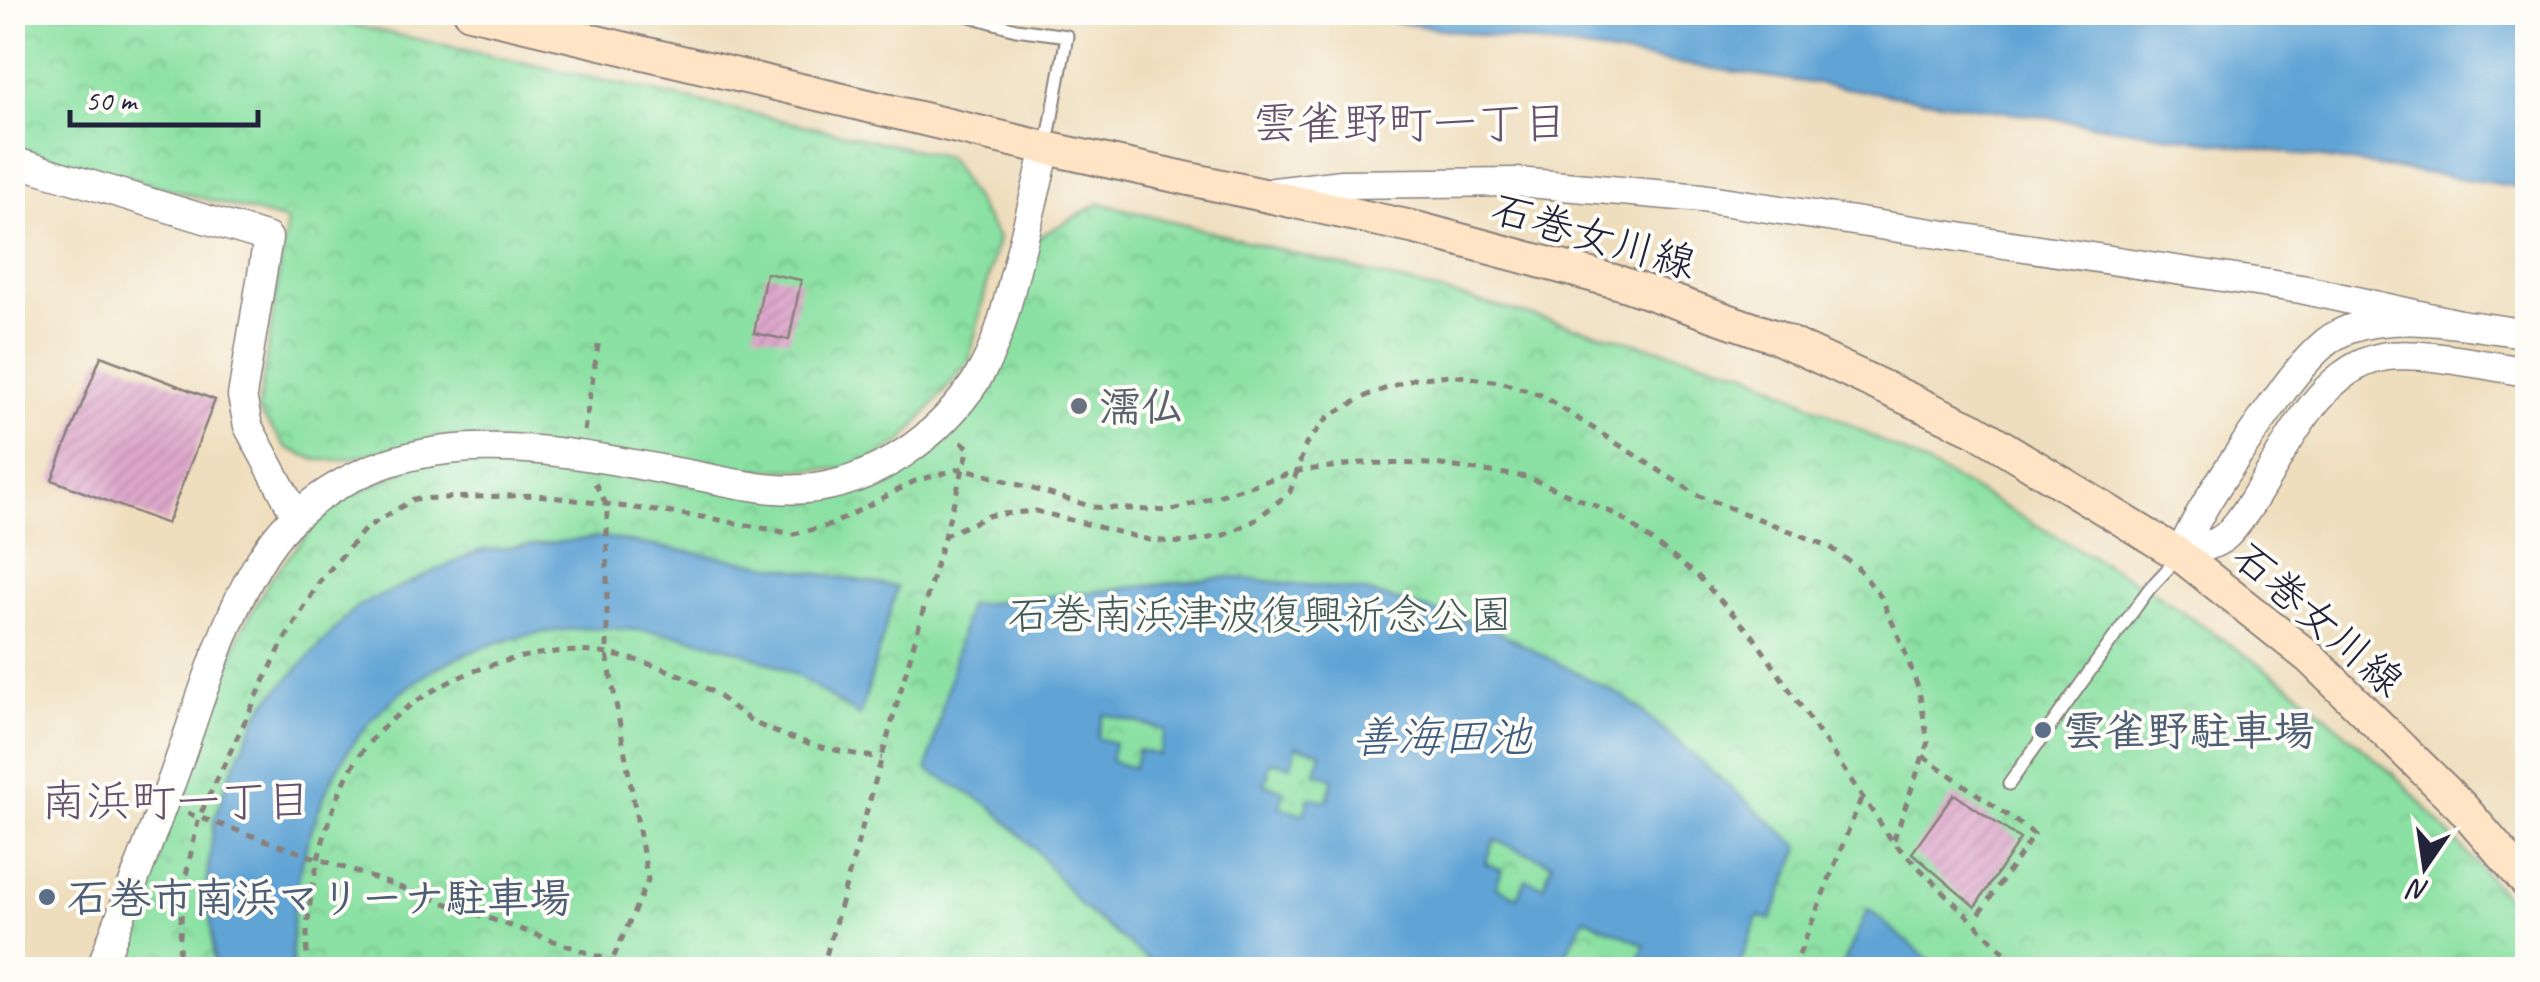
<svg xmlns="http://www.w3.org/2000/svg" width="2540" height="982" font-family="Caveat,'Klee One',sans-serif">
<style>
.park{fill:url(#park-crowns);stroke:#56826f;stroke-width:2.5}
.water{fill:#61a4d5;stroke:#426388;stroke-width:2.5;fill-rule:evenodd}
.building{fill:url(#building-hatch)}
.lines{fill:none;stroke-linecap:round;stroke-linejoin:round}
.service-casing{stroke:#88807c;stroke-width:15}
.tertiary-casing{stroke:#88807c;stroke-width:31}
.secondary-casing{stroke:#88807c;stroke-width:36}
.path{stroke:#88807c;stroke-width:5;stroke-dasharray:8 8;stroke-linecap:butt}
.service{stroke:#fff;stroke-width:11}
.tertiary{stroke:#fff;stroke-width:28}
.secondary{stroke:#ffe4c6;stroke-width:32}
.worship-dot{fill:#6b7280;stroke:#fdfcf7;stroke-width:4}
.service-dot{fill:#5c6f8a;stroke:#fdfcf7;stroke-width:4}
.labels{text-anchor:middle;stroke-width:8;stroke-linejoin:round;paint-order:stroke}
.street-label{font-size:42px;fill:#22223b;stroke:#fdfcf7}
.worship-label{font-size:42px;font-weight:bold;fill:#5b616d;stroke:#fdfcf7;text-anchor:start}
.park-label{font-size:42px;fill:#425b5a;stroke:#fdfcf7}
.service-label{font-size:42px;font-weight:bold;fill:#4e5e75;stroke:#fdfcf7;text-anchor:start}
.neighbourhood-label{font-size:45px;fill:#63516d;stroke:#fdfcf7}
.water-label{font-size:45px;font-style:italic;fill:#3e5c80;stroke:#fdfcf7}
</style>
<defs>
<pattern id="park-crowns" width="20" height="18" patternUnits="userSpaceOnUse" patternTransform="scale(2.5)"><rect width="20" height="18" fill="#8be1a3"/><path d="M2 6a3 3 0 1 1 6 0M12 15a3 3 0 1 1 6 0" fill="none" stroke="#78c18d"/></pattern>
<pattern id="building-hatch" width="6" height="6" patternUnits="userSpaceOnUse" patternTransform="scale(2.5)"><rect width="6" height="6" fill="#dda7cb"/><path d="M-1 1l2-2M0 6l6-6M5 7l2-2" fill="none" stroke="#bd8faf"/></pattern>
</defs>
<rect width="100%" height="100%" fill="#fdfcf7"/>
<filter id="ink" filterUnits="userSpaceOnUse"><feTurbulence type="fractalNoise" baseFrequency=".01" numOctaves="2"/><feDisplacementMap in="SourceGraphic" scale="20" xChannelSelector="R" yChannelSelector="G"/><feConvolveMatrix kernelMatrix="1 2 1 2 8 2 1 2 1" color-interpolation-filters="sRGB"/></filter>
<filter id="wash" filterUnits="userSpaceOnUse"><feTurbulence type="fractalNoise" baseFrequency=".0048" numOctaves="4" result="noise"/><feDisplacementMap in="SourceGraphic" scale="40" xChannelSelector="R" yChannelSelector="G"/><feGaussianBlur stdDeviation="2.25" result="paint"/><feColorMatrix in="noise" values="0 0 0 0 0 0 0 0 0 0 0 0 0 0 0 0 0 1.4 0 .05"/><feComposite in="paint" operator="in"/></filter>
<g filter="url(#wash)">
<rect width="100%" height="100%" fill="#efdebd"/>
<g class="park">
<path d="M12,13H299L948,157L998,238L969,361L901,443L853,469L731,470L443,437L342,460H316L287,448L258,411L287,221L13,147Z"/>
<path d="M1100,203L1748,372L1962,483L2149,589L2299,692L2403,783L2508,899L2528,924L2527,970H116L240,633L270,579L332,505L423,461L490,456L813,501L956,425L1032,241Z"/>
</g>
<g class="water">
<path d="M1333,13H2527V188Z"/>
<path d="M601,537L897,587L860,716C830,698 800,675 768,662C609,597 402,619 326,792C302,848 287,907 293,969H215L207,881L214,822L228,778L262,707L356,607L479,551Z"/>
<path d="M1228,577L1363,591L1486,626L1626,698L1800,847L1771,920L1758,916L1738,969L1692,961L1638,962L1645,945L1585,918L1559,966L1541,969H1169L1153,964L1081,906L1036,850L991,806L927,770L968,605ZM1104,714L1165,730L1159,755L1138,750L1133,768L1110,761L1114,743L1097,738ZM1297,746L1321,752L1316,773L1333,778L1327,801L1309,797L1304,814L1280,807L1284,790L1265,784L1271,761L1291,766ZM1494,840L1552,863L1543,886L1526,879L1518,897L1496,887L1502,870L1485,863Z"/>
<path d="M1868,909L1940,969H1841Z"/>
</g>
<g id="blocks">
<g class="building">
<path d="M766,273L801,280L789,340L754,333Z"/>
<path d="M101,356L215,400L167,524L52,480Z"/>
<path d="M1954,794L2020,839L1975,907L1912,853Z"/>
</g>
</g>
</g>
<g filter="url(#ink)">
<use href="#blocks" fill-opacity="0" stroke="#88807c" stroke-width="2.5"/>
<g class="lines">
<g class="service-casing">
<g id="service">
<path d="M956,12L1016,29L1067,36L1047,144"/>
<path d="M2009,784L2149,589L2177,559"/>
</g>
</g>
<g class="tertiary-casing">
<g id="tertiary">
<path d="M12,161L268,238L242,396L248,426L296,516"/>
<path d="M1274,192L1342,184L1517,182L1702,198L2301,289L2460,324"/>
<path d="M2180,555C2199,509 2226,472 2254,431C2276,401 2297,366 2326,342C2372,304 2473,326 2528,334"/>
<path d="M2180,555C2195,550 2218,545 2229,533C2276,481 2306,372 2382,357C2420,350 2487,366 2528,372"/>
<path d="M100,970C125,904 151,838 175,772C203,696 236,568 297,515C413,414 556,450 693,475C729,482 768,492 805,489C874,484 940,436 977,379C999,344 1007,304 1017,265C1027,226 1037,187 1046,148"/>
</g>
</g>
<g class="secondary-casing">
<path id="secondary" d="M470,12L1046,148L1416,228L1621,283L1776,337L1975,430L2180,555L2310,658L2461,806L2528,884"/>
</g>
<g class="path">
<path d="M584,431L599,340"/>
<path d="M595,483L607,506V654L648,880L608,970"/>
<path d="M943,536L991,515L1036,511L1149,540L1185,543L1224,535L1254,521L1290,492L1306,444L1329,416L1370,394L1413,379L1451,375L1500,382L1541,395L1699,496L1829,546L1858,568L1881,597L1902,644L1919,690L1928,742L1893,842"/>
<path d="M1923,756L2034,834L1975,920"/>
<path d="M187,813L637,970"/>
<path d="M178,970L183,889L199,817L282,644L320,581L366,528L414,499L537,495L709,518L794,534L831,525L915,481L963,468L1093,507L1170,511L1298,471L1362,463L1434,464L1527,477L1618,515L1699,577L1753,636L1893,842L2002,950L2027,970"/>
<path d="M308,970C301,912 324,814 354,764C399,688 521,639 607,654C643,660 683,673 714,693C728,702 742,716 757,724C795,742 840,753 882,758"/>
<path d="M822,970L969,448L957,438"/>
<path d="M1589,970L1594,959"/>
<path d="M1793,970L1862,796"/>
</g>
<use href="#service" class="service"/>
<use href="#tertiary" class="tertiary"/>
<use href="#secondary" class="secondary"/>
</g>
</g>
<circle class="worship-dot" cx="1079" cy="406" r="10"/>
<g class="service-dot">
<circle cx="2043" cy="730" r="10"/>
<circle cx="47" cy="897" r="10"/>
</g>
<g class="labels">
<g class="street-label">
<text transform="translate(1594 235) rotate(16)" y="15">石巻女川線</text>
<text transform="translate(2319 618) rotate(41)" y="15">石巻女川線</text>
</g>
<g class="worship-label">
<text x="1099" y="421">濡仏</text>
</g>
<g class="park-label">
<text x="1260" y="629">石巻南浜津波復興祈念公園</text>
</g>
<g class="service-label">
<text x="2063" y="745">雲雀野駐車場</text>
<text x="67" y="912">石巻市南浜マリーナ駐車場</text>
</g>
<g class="neighbourhood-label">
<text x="1410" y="138">雲雀野町一丁目</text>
<text x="176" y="816">南浜町一丁目</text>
</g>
<g class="water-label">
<text x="1442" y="752">善海田池</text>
</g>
</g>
<rect width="2540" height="982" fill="none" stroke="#fdfcf7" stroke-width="50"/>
<g transform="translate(2425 867) rotate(193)" stroke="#fdfcf7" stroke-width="8" paint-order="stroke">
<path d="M0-8L18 38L0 25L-18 38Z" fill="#22223b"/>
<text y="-15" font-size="28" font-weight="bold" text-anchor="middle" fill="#22223b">N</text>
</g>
<path d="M70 110v15h188v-15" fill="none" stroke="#22223b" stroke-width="5"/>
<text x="85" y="110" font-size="30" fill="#22223b" stroke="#fdfcf7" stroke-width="8" paint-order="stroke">50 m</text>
</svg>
